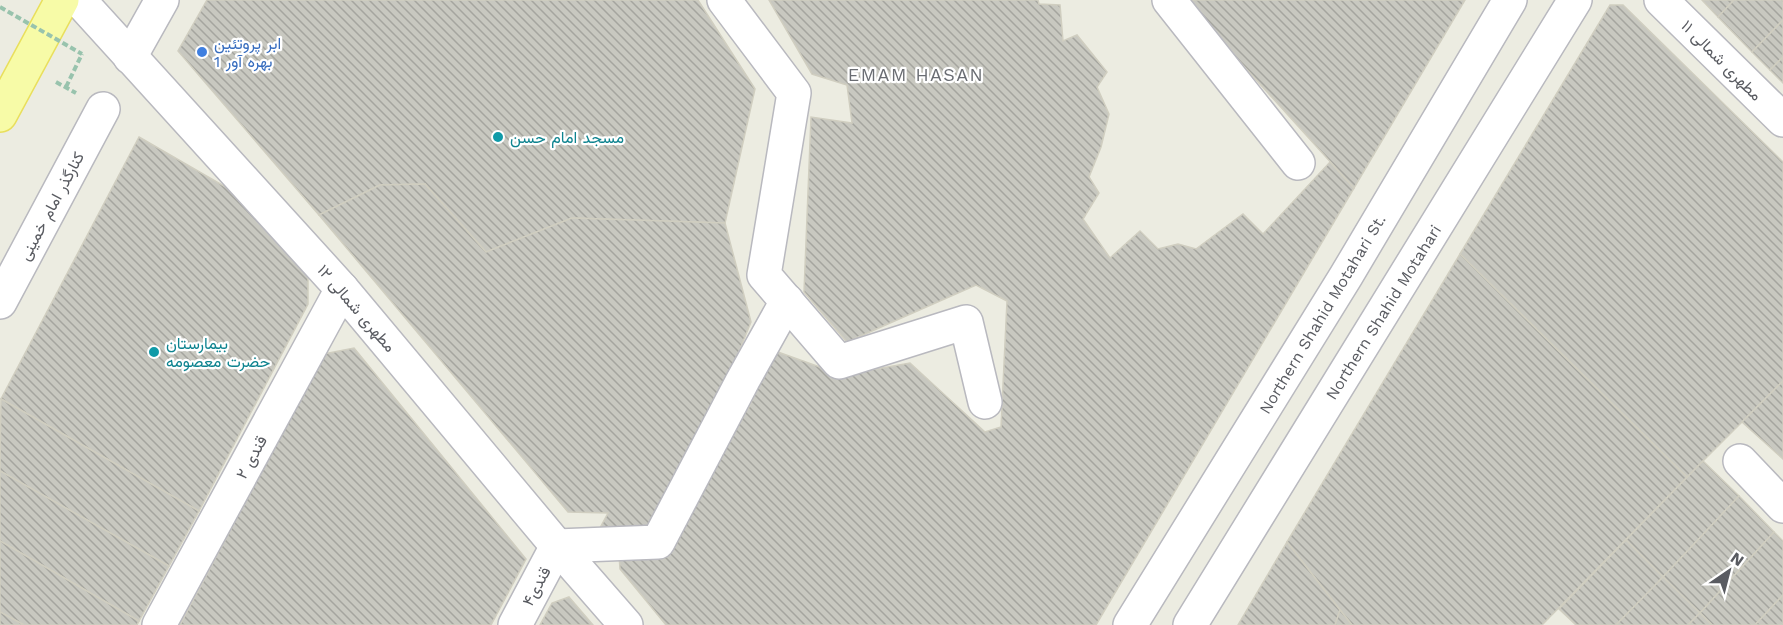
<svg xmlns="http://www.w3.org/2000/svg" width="1783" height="625" font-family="'Work Sans',Vazirmatn,sans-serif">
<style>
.building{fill:url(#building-back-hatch);stroke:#d0cec0;stroke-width:1.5}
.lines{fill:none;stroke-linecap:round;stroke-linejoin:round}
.minor-casing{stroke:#b9b9bf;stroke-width:36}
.major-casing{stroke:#e9df5c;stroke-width:36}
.path{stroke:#98c3ad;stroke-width:4;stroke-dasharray:6 3;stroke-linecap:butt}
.minor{stroke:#fff;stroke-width:33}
.major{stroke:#f7fba7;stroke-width:33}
.path-bridge{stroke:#98c3ad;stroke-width:4;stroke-dasharray:6 3;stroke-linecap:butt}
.shop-dot{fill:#3f7fe0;stroke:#fff;stroke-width:2}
.culture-dot{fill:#0f9aa8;stroke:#fff;stroke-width:2}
.labels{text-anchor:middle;stroke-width:4.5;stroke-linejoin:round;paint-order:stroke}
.shop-label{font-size:16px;fill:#366cbe;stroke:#fff;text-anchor:start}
.street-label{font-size:16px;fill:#595b61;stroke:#fff}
.culture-label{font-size:16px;fill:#0d838f;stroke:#fff;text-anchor:start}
.neighbourhood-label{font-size:18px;letter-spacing:1.5px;fill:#6a6d73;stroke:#fff}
</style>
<defs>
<pattern id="building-back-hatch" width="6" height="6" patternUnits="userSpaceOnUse" patternTransform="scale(1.5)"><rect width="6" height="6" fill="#c8c8c0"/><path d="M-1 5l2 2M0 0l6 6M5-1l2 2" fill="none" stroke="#a5a59f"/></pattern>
</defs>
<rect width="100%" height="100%" fill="#ecece1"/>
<g class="building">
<path d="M207,0H698L755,89L725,223L572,218L486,252L425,184L380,185L319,215L178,51Z"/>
<path d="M769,0H1038L1039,4L1060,5L1063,41L1077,35L1107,72L1097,87L1109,114L1101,147L1089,177L1099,193L1083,219L1110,258L1140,231L1158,249L1178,244L1196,249L1243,214L1263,234L1330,162L1354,188L1096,625H666L620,569L619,554L600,528L608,513L568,512L319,215L380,185L425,184L486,252L572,218L725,223L751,322L724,388L748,409L775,351L842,375L910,363L985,432L1001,427L1007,301L976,285L847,342L804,292L811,117L852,123L847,85L812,74Z"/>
<path d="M1184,0H1465L1354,188Z"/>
<path d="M1702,0H1734L1718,17Z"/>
<path d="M1734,0H1783V20L1752,52L1718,17Z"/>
<path d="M1610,5H1623L1783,162V381L1687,477L1460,254Z"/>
<path d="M1783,20V57L1770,70L1752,52Z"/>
<path d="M1783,57V83L1770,70Z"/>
<path d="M139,137L231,190L308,270V304L199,511L1,399Z"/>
<path d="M1460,254L1687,477L1542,625H1352L1287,542Z"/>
<path d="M354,348L526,559L491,625H180L324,354Z"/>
<path d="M1783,381V459L1742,422Z"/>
<path d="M1,399L199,511L169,566L0,471Z"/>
<path d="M1703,461L1739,496L1663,577L1626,540Z"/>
<path d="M0,471L169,566L139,621L0,541Z"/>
<path d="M1739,496L1774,532L1700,613L1663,577Z"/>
<path d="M1774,532L1783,541V595L1755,625H1712L1700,613Z"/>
<path d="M1626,540L1663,577L1616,625H1576L1559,609Z"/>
<path d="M0,541L139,621L137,625H24L0,612Z"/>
<path d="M1287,542L1340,610L1335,625H1238Z"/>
<path d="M1663,577L1700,613L1688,625H1616Z"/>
<path d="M1783,595V625H1755Z"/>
<path d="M569,597L593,625H540L552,603Z"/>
<path d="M1340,610L1352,625H1335Z"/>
<path d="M0,612L24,625H0Z"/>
<path d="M1700,613L1712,625H1688Z"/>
</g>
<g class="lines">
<g class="minor-casing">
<g id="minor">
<path d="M79,0L342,289L557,546L626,625"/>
<path d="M724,0L794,93L764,275L839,362L966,322L985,402"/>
<path d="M1169,0L1298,163"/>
<path d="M1661,0L1783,120"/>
<path d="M130,57L162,0"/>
<path d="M0,302L103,109"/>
<path d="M1740,461L1783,506"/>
<path d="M159,625L342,289"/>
<path d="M515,625L557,546L658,542L743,380L787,301"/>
<path d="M1130,625L1346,276L1510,0"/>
<path d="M1190,625L1575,0"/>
</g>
</g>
<g class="major-casing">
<path id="major" d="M0,115L62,0"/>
</g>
<g class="path">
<path d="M56,82L76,93"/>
<path d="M66,87L82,54"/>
</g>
<use href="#minor" class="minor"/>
<use href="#major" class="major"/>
<path class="path-bridge" d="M0,7L82,54"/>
</g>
<circle class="shop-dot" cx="202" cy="52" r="6"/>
<g class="culture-dot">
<circle cx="498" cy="137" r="6"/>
<circle cx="154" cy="352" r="6"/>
</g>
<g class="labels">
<g class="shop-label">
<text x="214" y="49">ابر پروتئین<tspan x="214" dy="18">بهره آور 1</tspan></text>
</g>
<g class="street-label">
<text transform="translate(1722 60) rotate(45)" y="6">مطهری شمالی ۱۱</text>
<text transform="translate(51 206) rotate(-62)" y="6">کنارگذر امام خمینی</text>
<text transform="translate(357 308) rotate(49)" y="6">مطهری شمالی ۱۲</text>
<text transform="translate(1383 312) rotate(-58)" y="6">Northern Shahid Motahari</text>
<text transform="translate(1322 314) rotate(-59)" y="6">Northern Shahid Motahari St.</text>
<text transform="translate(251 457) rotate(-61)" y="6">قندی ۲</text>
<text transform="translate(536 586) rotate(-62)" y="6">قندی۴</text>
</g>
<g class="culture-label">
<text x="510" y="143">مسجد امام حسن</text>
<text x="166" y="349">بیمارستان<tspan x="166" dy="18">حضرت معصومه</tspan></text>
</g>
<g class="neighbourhood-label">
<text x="916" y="81">EMAM HASAN</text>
</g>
</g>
<g transform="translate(1729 571) rotate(35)" stroke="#ffffff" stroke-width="4.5" paint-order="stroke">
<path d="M0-4.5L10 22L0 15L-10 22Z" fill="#595b61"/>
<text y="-9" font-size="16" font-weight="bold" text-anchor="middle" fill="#595b61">N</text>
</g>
</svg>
